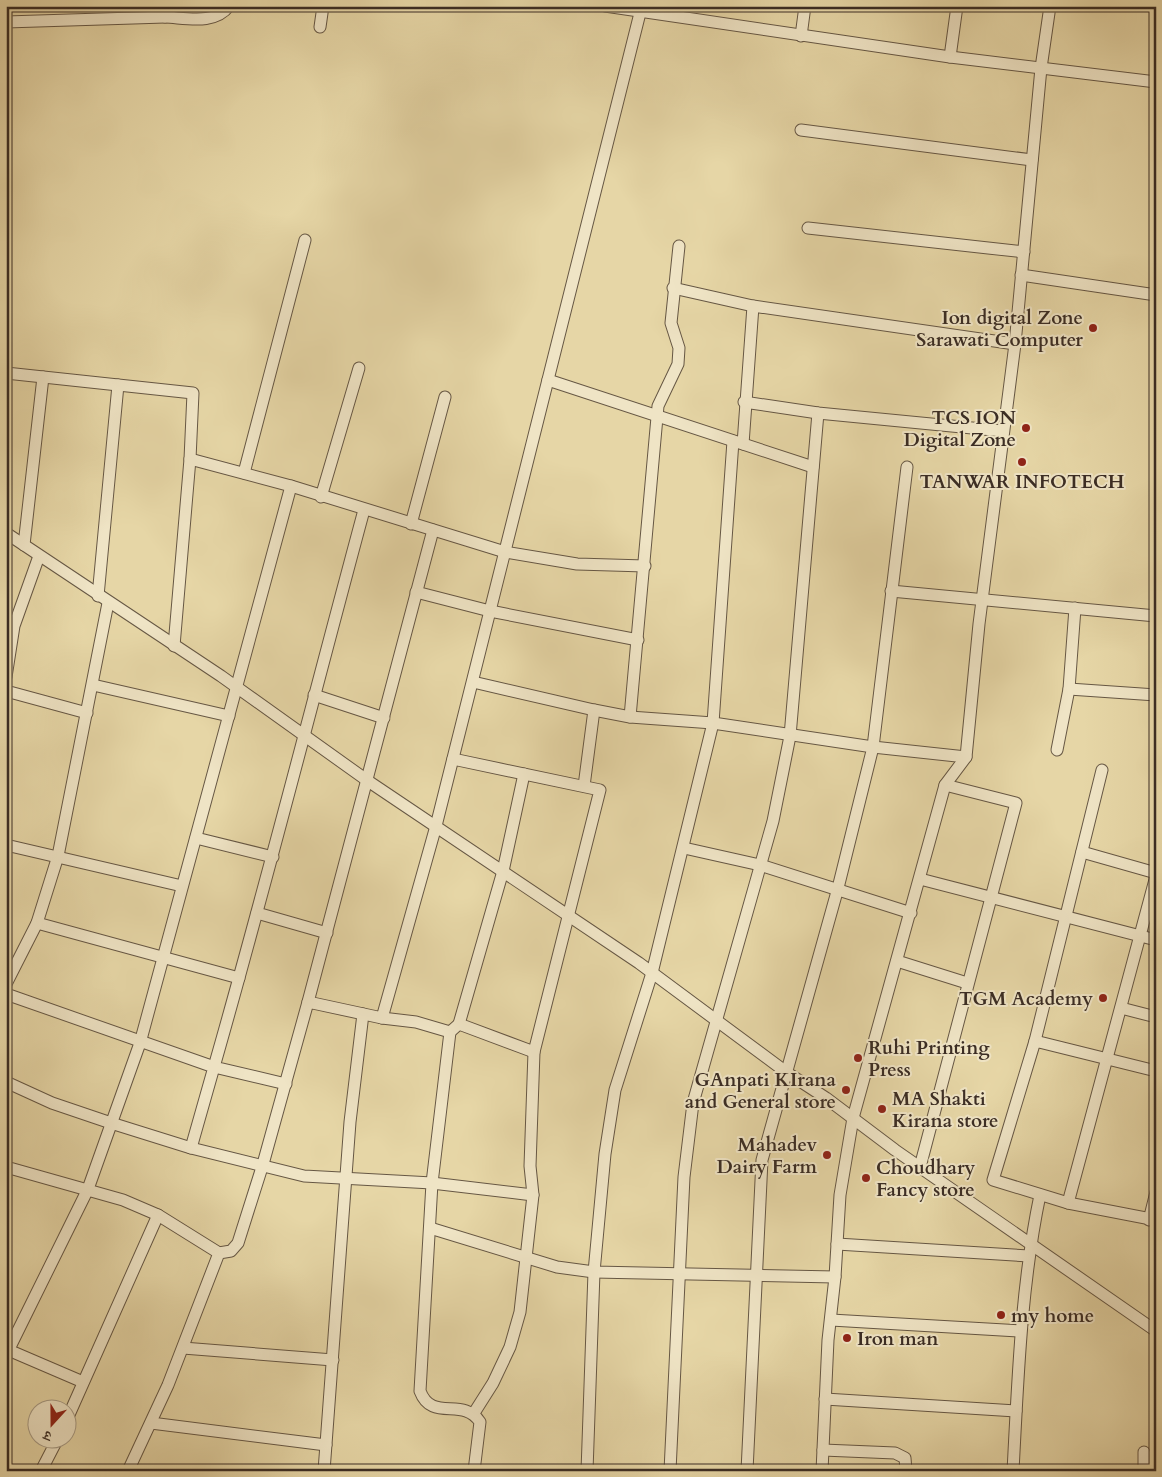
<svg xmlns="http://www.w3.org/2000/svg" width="1162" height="1477" font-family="Cardo,'Noto Serif Devanagari',serif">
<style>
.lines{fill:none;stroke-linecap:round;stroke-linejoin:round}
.street-casing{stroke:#665744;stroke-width:13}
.street{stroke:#efe4c5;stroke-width:11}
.poi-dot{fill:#8f2418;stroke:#efe4c5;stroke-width:2}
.labels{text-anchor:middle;stroke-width:4;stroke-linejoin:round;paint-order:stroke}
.poi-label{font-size:19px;font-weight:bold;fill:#3b2d24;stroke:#efe4c5;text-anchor:end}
</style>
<rect width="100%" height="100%" fill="#e6d6a6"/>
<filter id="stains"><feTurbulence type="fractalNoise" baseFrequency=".004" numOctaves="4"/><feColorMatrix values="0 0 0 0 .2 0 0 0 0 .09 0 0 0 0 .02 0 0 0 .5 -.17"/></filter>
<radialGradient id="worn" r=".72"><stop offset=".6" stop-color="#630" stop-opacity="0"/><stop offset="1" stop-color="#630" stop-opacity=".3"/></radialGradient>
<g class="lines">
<g class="street-casing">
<g id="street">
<path d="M605,6L950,57L1156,82"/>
<path d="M165,17C187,18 215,25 229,6"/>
<path d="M6,22L165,17L172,6"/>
<path d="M320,27L323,6"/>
<path d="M801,36L805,6"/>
<path d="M950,57L957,6"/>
<path d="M801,130L1032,160"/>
<path d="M808,228L1024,252"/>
<path d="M1021,275L1156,295"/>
<path d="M673,288L753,306L1015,344"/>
<path d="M6,373L193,393L190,459L174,646"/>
<path d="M548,380L813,467"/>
<path d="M744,402L818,413L1003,431"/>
<path d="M743,444L753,306"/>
<path d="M190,459L291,486L505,552L577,564L645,566"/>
<path d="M244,473L305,240"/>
<path d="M321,497L359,368"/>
<path d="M411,524L445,397"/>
<path d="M6,533L221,676L368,781L639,963L786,1072L826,1098L895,1150L1156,1331"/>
<path d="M24,545L43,377"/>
<path d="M891,591L1156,616"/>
<path d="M416,592L490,611L638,640"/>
<path d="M98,596L118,385"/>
<path d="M6,677L14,626L39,556"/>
<path d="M473,682L594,710L630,717L713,723L733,441"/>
<path d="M93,685L229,716"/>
<path d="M1069,689L1156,695"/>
<path d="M6,691L87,713"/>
<path d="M314,695L384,718"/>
<path d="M630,717L658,406L678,364L679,348L671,323L679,246"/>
<path d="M1057,750L1069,689L1075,608"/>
<path d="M584,786L594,710"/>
<path d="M196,838L273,857"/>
<path d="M6,845L182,886"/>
<path d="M684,848L760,865L911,913"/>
<path d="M1082,852L1156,873"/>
<path d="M920,879L1156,940"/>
<path d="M257,913L327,933"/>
<path d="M37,923L239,978"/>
<path d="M897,961L967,983"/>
<path d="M6,984L37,923L58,856L108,603"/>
<path d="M6,994L214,1067L191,1148"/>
<path d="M308,1002L433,530"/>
<path d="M1121,1008L1156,1017"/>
<path d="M382,1018L436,826L640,13"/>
<path d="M459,1024L503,871L524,774"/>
<path d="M450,1032L432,1183L420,1391C432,1423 463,1396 480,1422L474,1471"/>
<path d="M1035,1041L1102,770"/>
<path d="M1156,1071L1035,1041L993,1180L1068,1203L1156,1220"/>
<path d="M6,1082L52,1103L111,1123L191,1148L304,1176L432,1183L533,1195"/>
<path d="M286,1084L214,1067C267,882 314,695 364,510"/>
<path d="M6,1167L123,1200L158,1215L219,1253"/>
<path d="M920,1167L1016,803L945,785"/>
<path d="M1068,1203L1156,876"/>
<path d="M1149,1220L1156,1192"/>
<path d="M430,1228L557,1267L594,1272L835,1277"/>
<path d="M837,1244L1029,1256"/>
<path d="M831,1320L1020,1331"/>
<path d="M183,1348L333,1360"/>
<path d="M6,1349L83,1382"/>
<path d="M6,1355L88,1189L140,1043L291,486"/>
<path d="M825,1399L1016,1411"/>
<path d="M474,1413L493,1383L510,1347L520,1312L533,1195L530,1166L534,1052"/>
<path d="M68,1417L158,1215"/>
<path d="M151,1423L326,1445"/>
<path d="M823,1450L895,1453L905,1458L906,1471"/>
<path d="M41,1471L57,1440"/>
<path d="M128,1471L168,1385L219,1253L231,1251L238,1243L263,1164L308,1002L382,1018L416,1022L450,1032L459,1024L534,1052L600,790L453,759"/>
<path d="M324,1471L350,1122L363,1014"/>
<path d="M587,1471L594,1272L605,1154L615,1090L652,973L713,723L873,747L966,757"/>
<path d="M670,1471L684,1177L693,1103L773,821L790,736L818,413"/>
<path d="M747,1471L762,1160L838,888L873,747L907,467"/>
<path d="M822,1471L828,1340L835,1277L840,1195L853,1118L945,785L966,757L979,624L1015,344L1041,68L1050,6"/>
<path d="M1013,1471C1018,1378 1021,1286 1040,1195"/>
<path d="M1144,1471V1452"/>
</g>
</g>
<use href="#street" class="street"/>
</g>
<g class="poi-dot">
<circle cx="1093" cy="328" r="5"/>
<circle cx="1026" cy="428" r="5"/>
<circle cx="1022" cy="462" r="5"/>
<circle cx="1103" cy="998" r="5"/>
<circle cx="858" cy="1058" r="5"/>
<circle cx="846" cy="1090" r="5"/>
<circle cx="882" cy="1109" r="5"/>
<circle cx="827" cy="1155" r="5"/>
<circle cx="866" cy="1178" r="5"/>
<circle cx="1001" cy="1315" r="5"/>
<circle cx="847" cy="1338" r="5"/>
</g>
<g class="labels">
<g class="poi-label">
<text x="1083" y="324">Ion digital Zone<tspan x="1083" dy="22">Sarawati Computer</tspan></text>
<text x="1016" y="424">TCS ION<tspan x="1016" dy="22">Digital Zone</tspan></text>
<text x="1022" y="488" text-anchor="middle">TANWAR INFOTECH</text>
<text x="1093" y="1005">TGM Academy</text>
<text x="868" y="1054" text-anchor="start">Ruhi Printing<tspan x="868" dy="22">Press</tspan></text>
<text x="836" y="1086">GAnpati KIrana<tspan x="836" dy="22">and General store</tspan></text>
<text x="892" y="1105" text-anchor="start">MA Shakti<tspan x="892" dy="22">Kirana store</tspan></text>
<text x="817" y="1151">Mahadev<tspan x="817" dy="22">Dairy Farm</tspan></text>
<text x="876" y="1174" text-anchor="start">Choudhary<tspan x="876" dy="22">Fancy store</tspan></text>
<text x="1011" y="1322" text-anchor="start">my home</text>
<text x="857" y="1345" text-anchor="start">Iron man</text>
</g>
</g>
<rect width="1162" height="1477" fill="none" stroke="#e6d6a6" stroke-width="25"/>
<rect x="8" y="8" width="1147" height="1462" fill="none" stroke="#3b2d24" stroke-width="2.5"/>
<rect x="12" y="12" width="1137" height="1452" fill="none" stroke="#3b2d24"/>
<g transform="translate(52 1424) rotate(201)"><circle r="24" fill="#efe4c5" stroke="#a79b85"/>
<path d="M0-4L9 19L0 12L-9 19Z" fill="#8f2418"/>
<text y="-8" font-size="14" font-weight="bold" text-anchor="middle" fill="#3b2d24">उ</text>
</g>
<rect width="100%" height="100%" filter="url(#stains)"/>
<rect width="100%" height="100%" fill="url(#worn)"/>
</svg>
